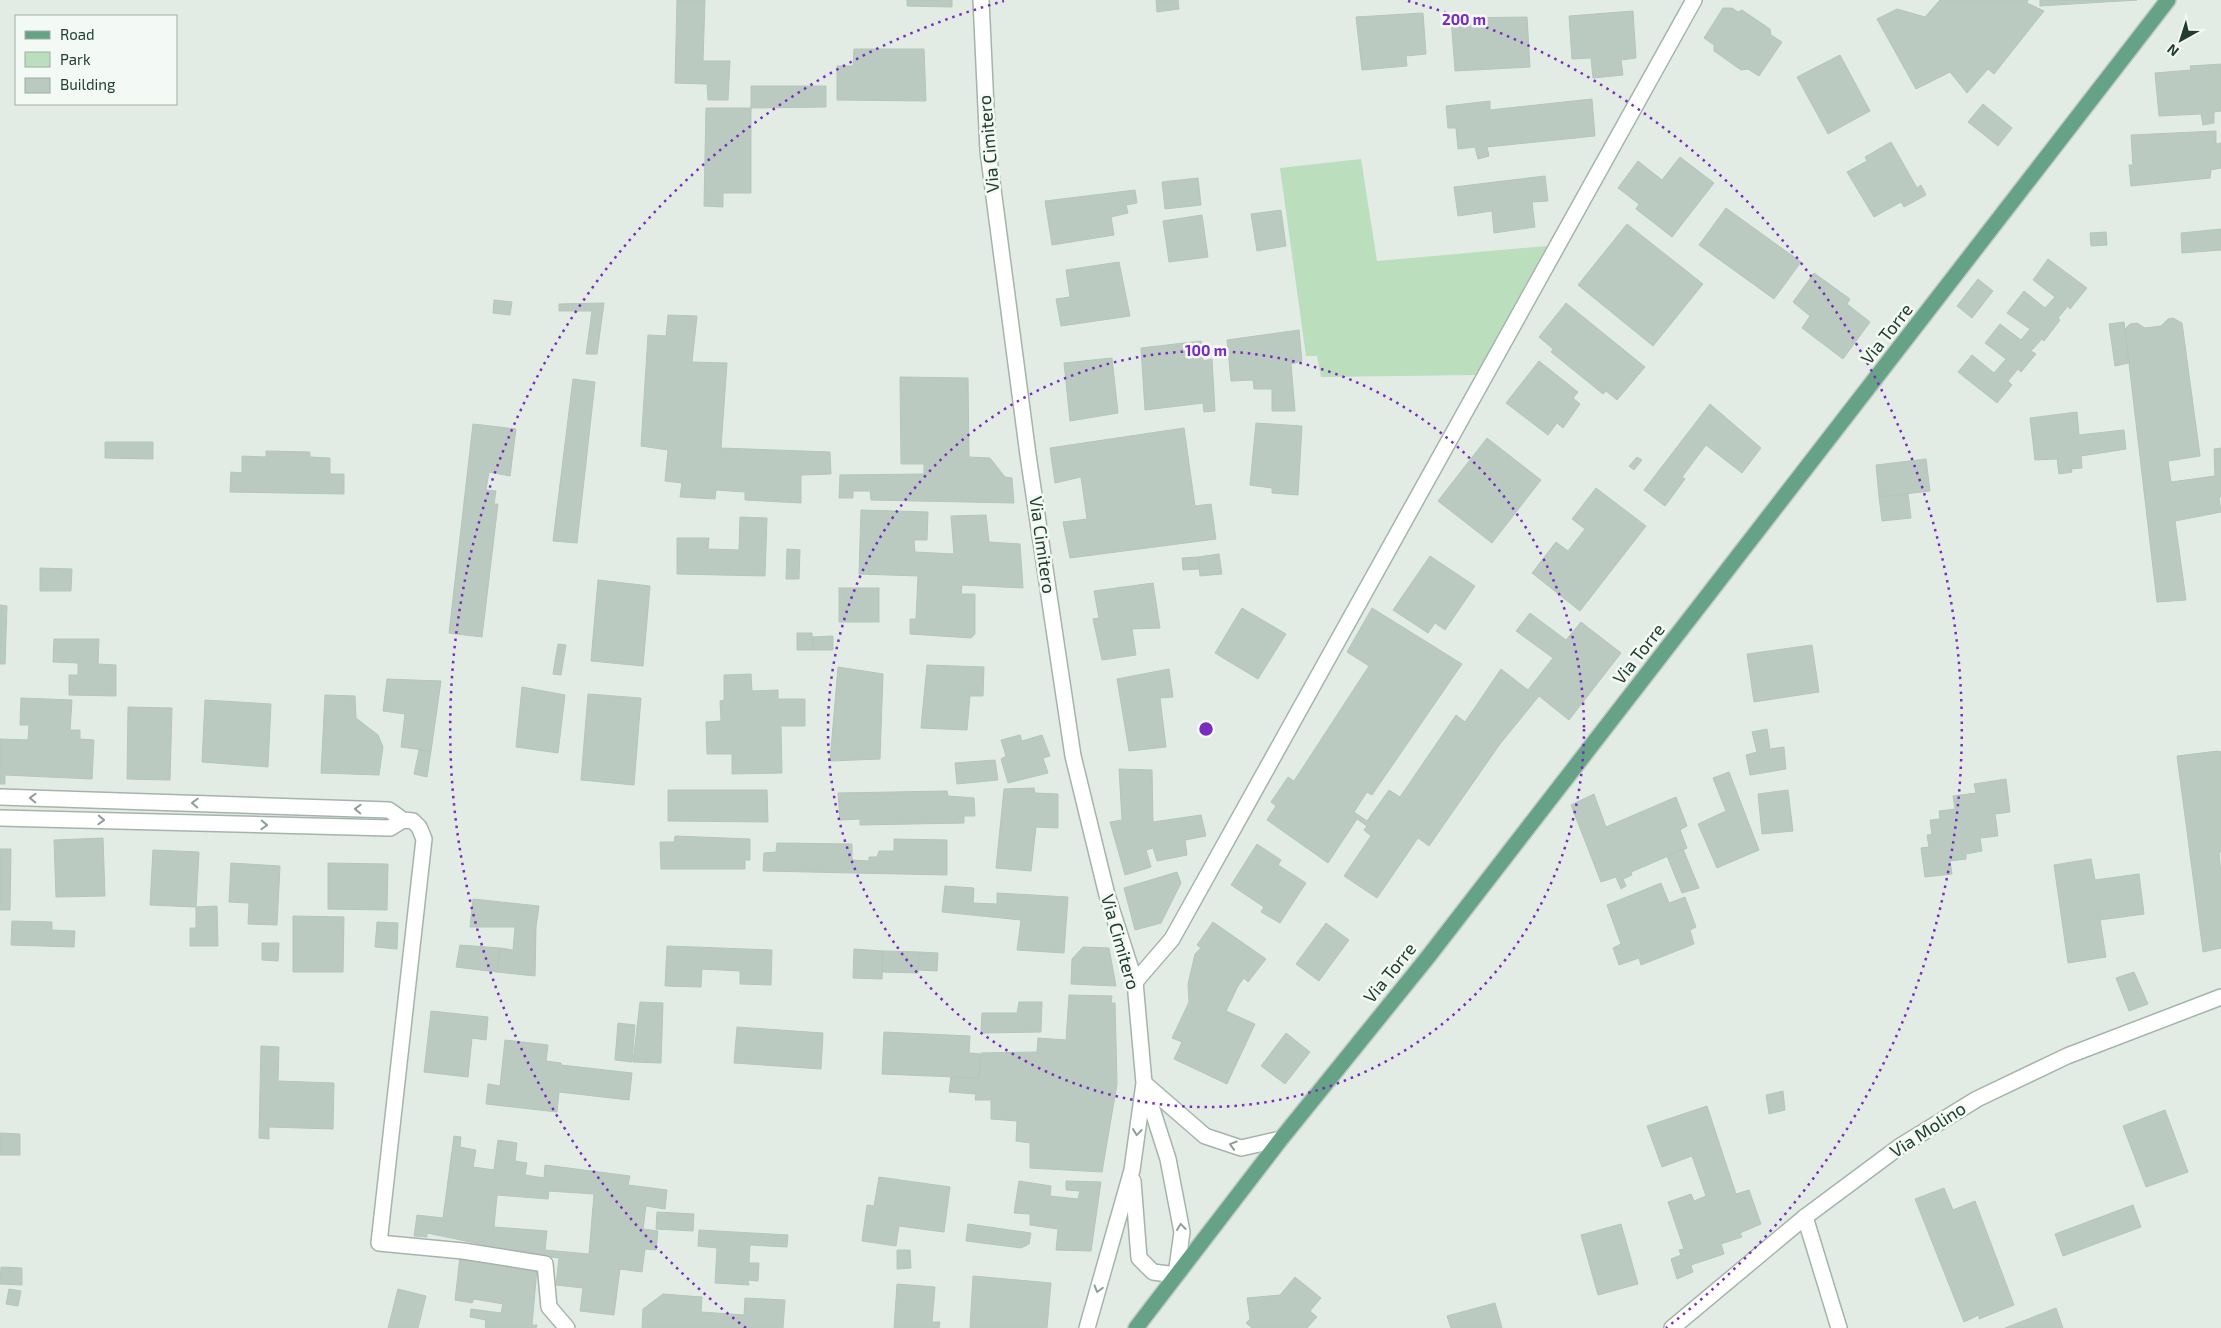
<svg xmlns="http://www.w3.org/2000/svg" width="2221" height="1328" font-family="'Exo 2',sans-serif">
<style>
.green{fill:#bbdebc}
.building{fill:#bacac0;stroke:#b4c6bb;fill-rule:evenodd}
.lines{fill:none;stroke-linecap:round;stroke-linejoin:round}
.minor-casing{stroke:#a5b4ab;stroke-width:18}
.major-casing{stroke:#c1c9c5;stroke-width:18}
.minor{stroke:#fff;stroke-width:15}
.major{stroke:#66a285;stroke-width:15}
.oneway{stroke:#909e98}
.ring{fill:none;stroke:#7b2cbf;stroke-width:2.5;stroke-dasharray:2.5 5}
.labels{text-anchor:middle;stroke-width:5;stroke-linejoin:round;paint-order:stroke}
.street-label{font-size:18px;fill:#223e30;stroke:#f3f9f4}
.centre{fill:#7b2cbf;stroke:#f3f9f4;stroke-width:2.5}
.ring-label{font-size:15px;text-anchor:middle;font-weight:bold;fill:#7b2cbf;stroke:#f3f9f4;stroke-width:5;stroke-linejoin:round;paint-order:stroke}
</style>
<rect width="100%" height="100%" fill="#e2ece5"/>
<path class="green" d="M1361,159L1377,261L1547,246L1476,375L1321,377L1317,356H1306L1280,168Z"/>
<g class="building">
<path d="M677,0H705L703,61H730L728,100H708L707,84L675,83Z"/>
<path d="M907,0H952V7L907,6Z"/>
<path d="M1156,0H1178L1179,9L1157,12Z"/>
<path d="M1940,0H2028L2027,3L2044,11L1994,74L1988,69L1967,93L1950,72L1916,89L1877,19L1897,9L1925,17Z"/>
<path d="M2040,0H2137L2040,6Z"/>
<path d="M1723,8H1732L1738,12L1742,10L1770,29L1771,35L1782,42L1759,76L1748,69L1741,70L1714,51V45L1704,38Z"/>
<path d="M1633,11L1636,58L1621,60L1623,75L1593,78L1591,58L1572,59L1569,16Z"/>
<path d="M1423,13L1426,54L1406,56L1407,66L1362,70L1356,17Z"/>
<path d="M1527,17L1530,67L1455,71L1451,18Z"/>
<path d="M854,49H924L926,101L837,100V66H853Z"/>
<path d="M1840,55L1870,111L1828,134L1797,77Z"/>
<path d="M2221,64V111L2214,112V123L2203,125L2201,114L2159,116L2155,73L2191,70L2190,66Z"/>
<path d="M751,86H826V107L751,108Z"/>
<path d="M1592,99L1595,136L1487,147L1489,156L1478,159L1475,147L1458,149L1456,128H1448L1446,106L1490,101V110Z"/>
<path d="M1983,104L2012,128L1998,146L1968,122Z"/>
<path d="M706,108H751V193H723V207L704,206Z"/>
<path d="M2216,131V144L2221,143V168L2211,170L2210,178L2131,186L2129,165H2133L2131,135Z"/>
<path d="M1891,142L1917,188L1921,185L1926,195L1904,207L1901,202L1874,217L1847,172L1867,161L1865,157Z"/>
<path d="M1680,157L1714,183L1672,237L1636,209L1639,204L1618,188L1638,161L1662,180Z"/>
<path d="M1545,176L1548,201L1532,202L1535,227L1494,233L1492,211L1458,216L1454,187Z"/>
<path d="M1198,178L1201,205L1165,209L1162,182Z"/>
<path d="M1135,190L1137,203L1126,205L1128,213L1111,217L1114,235L1052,245L1045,201Z"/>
<path d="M1726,208L1801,262L1774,299L1699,245Z"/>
<path d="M1281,210L1286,246L1257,251L1251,214Z"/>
<path d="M1202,215L1208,257L1169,262L1163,221Z"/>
<path d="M1627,224L1703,284L1653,346L1578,285Z"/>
<path d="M2221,229V250L2182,253L2181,233Z"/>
<path d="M2106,232L2107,245L2091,246L2090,233Z"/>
<path d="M2048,259L2087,288L2070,309L2068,306L2058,318L2060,320L2044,341L2042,339L2031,351L2036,354L2021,372L2018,369L2008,381L2012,385L1997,403L1958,372L1972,355L1994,373L2006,359L1985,343L2000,324L2021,340L2030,329L2007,313L2024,291L2045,308L2055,297L2033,280Z"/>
<path d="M1119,262L1130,316L1061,326L1056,299L1070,297L1066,270Z"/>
<path d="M1814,273L1850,299L1847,304L1870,322L1843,359L1802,328L1810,316L1793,302Z"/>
<path d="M1978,279L1993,291L1972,318L1957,306Z"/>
<path d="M494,300L512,302L510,315L493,313Z"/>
<path d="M604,303L597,354H586L592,311H559V304Z"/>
<path d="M1566,303L1645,367L1617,400L1606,391L1603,394L1551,352L1553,349L1539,337Z"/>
<path d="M668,315L697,316L692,362L727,363L721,448L830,452L831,474L801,475V503L745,500V492L716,490L715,499L680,497L682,483L665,481L668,450L641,446L648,335L666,336Z"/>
<path d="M2173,318L2182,323L2200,456L2168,461L2171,482L2215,476L2214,449L2221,448V497H2219L2221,512L2175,521L2186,600L2157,602L2125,329L2130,324L2137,323L2145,328L2161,326L2168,319Z"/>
<path d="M2124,322L2129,363L2115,366L2109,324Z"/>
<path d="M1299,330L1302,361L1291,364L1295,411H1272V389H1254L1253,380L1231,381L1227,340Z"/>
<path d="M1201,341L1203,361L1212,359L1215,411L1204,412L1203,403L1145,410L1141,348Z"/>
<path d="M1112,358L1118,413L1070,421L1064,363Z"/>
<path d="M1539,361L1578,392L1573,398L1580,404L1563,428L1557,423L1548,435L1506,403Z"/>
<path d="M900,377L968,378L969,457L990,458L1005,477L1012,478L1014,503L871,500L870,491H853V498H839L840,475L924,474V464H901Z"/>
<path d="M573,379L595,382L577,543L553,541Z"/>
<path d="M1710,404L1761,448L1742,473L1706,445L1682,477L1685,479L1665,506L1644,490Z"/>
<path d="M2077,412L2079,435L2124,430L2126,449L2081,456L2082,468L2071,469L2072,472L2059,474L2057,459L2035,460L2030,418Z"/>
<path d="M1256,423L1302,426L1298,495L1272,493V488L1250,485Z"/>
<path d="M473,424L516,429L510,476L489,472L486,490L496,491L494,504H498L482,637L449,633Z"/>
<path d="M1184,428L1195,506L1211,504L1216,539L1070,558L1063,522L1087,519L1081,477L1055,483L1050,448Z"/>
<path d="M1487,438L1541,480L1492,543L1438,501Z"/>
<path d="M105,442H153V459L105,458Z"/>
<path d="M266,451L310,452V457L330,458V474H344V494L230,492L231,472L242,473V456L266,457Z"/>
<path d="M1637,457L1642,460L1634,470L1629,466Z"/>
<path d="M1926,459L1930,491L1879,497L1876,465Z"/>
<path d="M1596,488L1646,526L1580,611L1532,573L1556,542L1568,551L1585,529L1572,519Z"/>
<path d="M1908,494L1911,518L1882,521L1879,497Z"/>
<path d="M861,510L928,512L927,540H914L915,552L954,554L951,516L986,515L989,542L1020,544L1023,588L962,585L961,594H975V634L971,638L910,634V619H916L918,576L859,574Z"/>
<path d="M740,517L767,518L765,576L677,574V538H709L708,549L739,550Z"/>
<path d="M787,549L800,550L799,579H786Z"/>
<path d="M1219,554L1222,574L1200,576L1198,557Z"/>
<path d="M1430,556L1475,586L1445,630L1435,623L1428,633L1393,610Z"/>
<path d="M1198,557L1199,569L1183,570L1182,558Z"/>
<path d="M40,568L72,569L71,591H40Z"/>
<path d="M598,580L650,586L643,666L591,661Z"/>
<path d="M1153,583L1160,628L1132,629L1136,655L1102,660L1093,619L1099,618L1094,591Z"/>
<rect x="839" y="588" width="40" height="34"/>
<path d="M0,605L7,606L5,664H0Z"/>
<path d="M1242,608L1286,634L1258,679L1215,653Z"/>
<path d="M1372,608L1462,664L1372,795L1367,792L1354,812L1367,821L1389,790L1400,797L1456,715L1465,722L1501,669L1528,690L1553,658L1516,631L1530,613L1566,640L1581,622L1621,653L1569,720L1539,696L1500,744L1429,846L1418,838L1377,898L1344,876L1371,836L1364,830L1367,826L1357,819L1328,863L1267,820L1276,806L1271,802L1288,777L1294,781L1369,666L1347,652Z"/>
<path d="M797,633H812L813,650H797Z"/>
<path d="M833,636V650H813V637Z"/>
<path d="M54,639H99L98,664L116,665V696L69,695V675H78V663L53,662Z"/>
<path d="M558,644L566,645L561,675L553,674Z"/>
<path d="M1812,645L1819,692L1754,702L1747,654Z"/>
<path d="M927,665L984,667L983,696H970L967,730L921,728Z"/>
<path d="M838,667L883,674L880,759L830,761Z"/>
<path d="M1169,669L1173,697L1160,698L1166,747L1129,751L1117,679Z"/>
<path d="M751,674L752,691L778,690V699H805V726H781L782,773L732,774V754H707L706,722L721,721L720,701L724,700V675Z"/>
<path d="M387,679L441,681L431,751L401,747L405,714L383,711Z"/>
<path d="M522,687L565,695L558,753L516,747Z"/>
<path d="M588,694L641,698L634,785L581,780Z"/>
<path d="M325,695L355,696L356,718L378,735L383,747L379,775L321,773Z"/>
<path d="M21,698L72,700L70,730H80V739L94,740L92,779L5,775V784H0V739L28,740L29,725H20Z"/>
<path d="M205,700L271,704L268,767L202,762Z"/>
<path d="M128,707L172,708L170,780L127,779Z"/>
<path d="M1767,729L1770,749L1784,747L1786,769L1750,775L1746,755L1757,752L1752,732Z"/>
<path d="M1020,735L1022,741L1042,735L1050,756L1043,758L1048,773L1008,783L1001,759L1006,756L1001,740Z"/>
<path d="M419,750L431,751L427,777L414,774Z"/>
<path d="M2218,751L2221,752V852H2219L2221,874V948L2203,952L2177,756Z"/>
<path d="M995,760L998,780L957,784L955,763Z"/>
<path d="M1119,769L1152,770L1153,822L1201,815L1206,836L1185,840L1187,855L1157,861L1153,848L1146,850L1151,867L1125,875L1110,822L1122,820Z"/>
<path d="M1729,772L1759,850L1717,868L1698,824L1726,811L1713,778Z"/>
<path d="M2006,779L2010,812L1995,814L1998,836L1980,838L1982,851L1966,854V859L1950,861L1952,874L1925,877L1921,848L1929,847L1927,835L1932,834L1930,820L1940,819L1939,811L1955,809L1953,796L1976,793L1974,784Z"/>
<path d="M1034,788L1035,793L1058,794V828L1036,827L1031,871L996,868L1004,789Z"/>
<path d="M668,790H767L768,822L668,821Z"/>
<path d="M1788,790L1793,831L1762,834L1758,794Z"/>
<path d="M947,791L948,796L974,798L975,816H964V823L860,825V819L840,820L838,793Z"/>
<path d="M1594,794L1606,827L1676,797L1687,826L1680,830L1687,848L1631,872L1632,875L1623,879L1626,886L1621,889L1616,877L1601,882L1571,805Z"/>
<path d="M675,836L750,839V860H745V869H661L660,842H674Z"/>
<path d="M103,838L105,896L56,897L54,840Z"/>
<path d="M894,839L947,840V875L763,871L764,853L776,852L777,843L852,844V860L869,861V857H877L879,851H894Z"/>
<path d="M1257,844L1281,860L1278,865L1306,883L1280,923L1261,912L1264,907L1231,885Z"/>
<path d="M0,849H11L10,910H0Z"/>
<path d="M1683,849L1699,888L1682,893L1667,856Z"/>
<path d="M153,850L199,852L196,907L150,905Z"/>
<path d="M2091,859L2095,880L2139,874L2144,914L2100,920L2106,957L2068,963L2054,865Z"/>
<path d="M231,863L280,866L277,925L248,924L249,903L229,902Z"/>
<path d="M328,863L388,864L387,910L328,909Z"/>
<path d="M1177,872L1181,883L1161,923L1135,930L1124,888Z"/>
<path d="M1661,883L1669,903L1685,897L1696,927L1690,930L1694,944L1641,965L1639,958L1619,965L1613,948L1621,944L1607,905Z"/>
<path d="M945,886L974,888L973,903L997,904V893L1068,897L1064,953L1017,950L1021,920L942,912Z"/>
<path d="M473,899L539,906L536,927L535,976L497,972L500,948L513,950L515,927H470Z"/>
<path d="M217,906L218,946H190V928H196V907Z"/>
<path d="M293,916L344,917L343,972H293Z"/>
<path d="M12,921L52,922V930L75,931L74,947L11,945Z"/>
<path d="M377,922L398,923L397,949L375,947Z"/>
<path d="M1213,922L1266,959L1248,982L1244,978L1238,986L1226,1011L1255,1024L1227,1084L1174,1059L1182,1042L1172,1038L1189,1002L1188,984L1195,954L1201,948L1197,945Z"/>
<path d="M1326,923L1349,940L1319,981L1296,964Z"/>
<path d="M262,943H279L278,961L262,960Z"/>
<path d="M460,945L500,948L497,972L456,967Z"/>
<path d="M667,946L772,950L771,985L740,984V971L702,969L701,987L665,986Z"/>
<path d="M1083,947L1109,948L1116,986L1071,984L1072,959Z"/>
<path d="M854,949L883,951L882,979L853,978Z"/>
<path d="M883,951L919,952L918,973L882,972Z"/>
<path d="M919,952L938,953L937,971L918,970Z"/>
<path d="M2134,972L2148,1004L2129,1011L2116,978Z"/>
<path d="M1069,995L1112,996L1111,1003H1115L1117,1084L1102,1172L1030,1168V1143L1016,1141L1017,1121L991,1119V1100H975L976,1094L949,1092L951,1077L979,1078L981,1053L1037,1052L1038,1038L1066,1040Z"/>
<path d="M640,1002L663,1003L661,1063L633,1062Z"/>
<path d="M1019,1002H1042L1041,1032L981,1033L982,1013H1017Z"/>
<path d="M431,1011L488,1017L486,1040L472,1038L468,1077L424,1072Z"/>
<path d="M618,1023L635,1025L632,1062L615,1060Z"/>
<path d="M737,1027L823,1033L821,1069L734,1063Z"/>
<path d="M884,1032L970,1036L969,1053L980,1054L979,1078L882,1074Z"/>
<path d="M1286,1033L1310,1052L1285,1084L1261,1066Z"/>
<path d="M505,1040L548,1045L546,1061L561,1063V1065L632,1073L629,1100L559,1092L557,1112L486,1104L488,1084L500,1086Z"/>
<path d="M261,1046L279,1047L278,1081L334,1083L333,1129L269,1127V1139L259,1138Z"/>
<path d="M1783,1091L1785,1110L1769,1114L1766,1095Z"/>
<path d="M1707,1106L1736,1194L1749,1190L1761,1224L1740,1233L1742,1237L1721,1244L1724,1254L1691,1265L1693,1272L1677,1279L1671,1259L1681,1255L1679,1250L1684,1249L1668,1202L1691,1194L1694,1201L1706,1196L1692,1156L1662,1167L1647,1126Z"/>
<path d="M2165,1110L2188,1172L2146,1187L2123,1126Z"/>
<path d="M0,1133L20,1134V1155H0Z"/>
<path d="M454,1136L461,1137L460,1147L476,1150L473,1167L494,1170L498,1140L517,1143L515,1161L527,1163L525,1175L544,1178L545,1165L630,1176L628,1185L667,1190L665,1209L646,1206L643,1229L658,1231L656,1250L645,1249L642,1272L620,1269L614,1315L580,1311L583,1288L556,1285L559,1258L484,1249L485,1245L427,1233V1237L414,1236L417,1215L443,1218ZM549,1191L594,1194L589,1254L545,1250L547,1231L494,1227L497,1195L548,1199Z"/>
<path d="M879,1177L950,1187L944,1232L899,1226L896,1246L862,1241L867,1205L874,1206Z"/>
<path d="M1019,1181L1051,1186L1050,1196L1078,1199L1080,1191L1066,1190V1181L1101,1182L1091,1251L1056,1250L1058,1229L1030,1225V1214L1014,1213Z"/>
<path d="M1944,1188L1953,1210L1975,1201L2014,1305L1979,1319V1315L1964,1322L1915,1199Z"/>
<path d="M2133,1205L2141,1227L2063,1256L2055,1234Z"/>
<path d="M657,1212L694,1214L693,1231L656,1229Z"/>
<path d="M968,1224L1031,1233L1029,1244L1021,1248L966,1241Z"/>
<path d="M1621,1224L1638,1284L1598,1295L1581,1235Z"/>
<path d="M699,1230L788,1235L787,1247L750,1245L749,1263H759L758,1281L748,1280L749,1285L715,1283L717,1248L698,1246Z"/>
<path d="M897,1250H910L911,1268L897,1269Z"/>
<path d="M460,1257L537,1269L532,1325H537L536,1328H489L485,1327L486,1320L470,1317L471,1309L501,1313L503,1304L474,1299L472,1303L455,1300Z"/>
<path d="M1,1267L22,1268V1285L0,1284Z"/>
<path d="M973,1276L1051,1283L1047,1328H970Z"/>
<path d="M1295,1277L1321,1298L1310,1311L1317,1317L1307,1328H1252L1246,1323L1250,1319L1247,1298L1280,1295Z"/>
<path d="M897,1284L935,1287L932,1322H940L939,1328H894Z"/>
<path d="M9,1289L21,1291L18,1306L6,1304Z"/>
<path d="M398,1289L426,1296L418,1328H388Z"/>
<path d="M663,1294L702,1297L701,1312L744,1315L745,1298L785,1300L783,1328H642L643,1309Z"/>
<path d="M1495,1303L1502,1328H1451L1447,1316Z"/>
<path d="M2056,1308L2063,1328H2005Z"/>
</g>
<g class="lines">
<g class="minor-casing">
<g id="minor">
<path d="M981,0L988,151L1028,455L1073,756L1107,895L1135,982L1144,1083L1132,1170L1087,1328"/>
<path d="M0,797L389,810L403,820L413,821L419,827L424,839L379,1243L463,1251L545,1264L549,1307L567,1328"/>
<path d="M0,818L390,828L403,820"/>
<path d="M1135,982L1172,939L1694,0"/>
<path d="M1145,1084L1205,1136L1241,1148L1281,1139"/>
<path d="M1133,1181L1139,1258L1153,1272L1176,1275L1182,1232L1168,1159L1145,1087"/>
<path d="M1805,1217L1839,1328"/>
<path d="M1672,1328L1805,1217L1899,1147L1977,1099L2067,1056L2221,997"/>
</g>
</g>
<g class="major-casing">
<path id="major" d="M1136,1328L1281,1139L1428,957L2168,0"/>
</g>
<use href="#minor" class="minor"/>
<use href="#major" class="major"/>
</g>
<defs><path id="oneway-chevron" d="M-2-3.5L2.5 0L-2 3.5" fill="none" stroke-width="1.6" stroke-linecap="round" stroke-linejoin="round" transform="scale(1.25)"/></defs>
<g class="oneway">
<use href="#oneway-chevron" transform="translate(33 798) rotate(-178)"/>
<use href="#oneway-chevron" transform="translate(195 803) rotate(-178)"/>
<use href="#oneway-chevron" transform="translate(358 809) rotate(-178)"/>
<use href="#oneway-chevron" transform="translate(101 820) rotate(2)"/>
<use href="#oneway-chevron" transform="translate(264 825) rotate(2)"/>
<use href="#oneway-chevron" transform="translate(1137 1132) rotate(97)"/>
<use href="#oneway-chevron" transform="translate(1233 1145) rotate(-163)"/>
<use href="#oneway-chevron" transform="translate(1181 1227) rotate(-97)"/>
<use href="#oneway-chevron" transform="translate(1098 1289) rotate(106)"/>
</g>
<g class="ring">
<circle cx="1206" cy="729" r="378"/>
<path d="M746 1328A755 755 0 0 1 1004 1M1408 1A755 755 0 0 1 1666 1328"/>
</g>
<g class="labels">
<g class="street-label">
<text transform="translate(989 144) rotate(-95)" y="6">Via Cimitero</text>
<text transform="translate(1887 334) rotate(-52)" y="6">Via Torre</text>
<text transform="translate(1042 545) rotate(82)" y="6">Via Cimitero</text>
<text transform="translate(1639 654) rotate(-52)" y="6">Via Torre</text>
<text transform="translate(1120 942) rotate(74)" y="6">Via Cimitero</text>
<text transform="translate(1390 973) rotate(-51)" y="6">Via Torre</text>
<text transform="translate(1928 1130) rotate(-33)" y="6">Via Molino</text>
</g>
</g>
<circle cx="1206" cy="729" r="8" class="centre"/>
<g class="ring-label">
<text x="1464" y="25">200 m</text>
<text x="1206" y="356">100 m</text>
</g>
<rect x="15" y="15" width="162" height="90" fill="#f3f9f4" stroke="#9faea6"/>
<rect x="25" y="31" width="25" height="8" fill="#66a285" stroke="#9faea6"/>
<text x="60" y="40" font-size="15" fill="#223e30">Road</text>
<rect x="25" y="52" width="25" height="15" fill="#bbdebc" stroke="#9faea6"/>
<text x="60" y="65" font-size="15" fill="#223e30">Park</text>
<rect x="25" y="78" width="25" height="15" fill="#bacac0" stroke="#9faea6"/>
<text x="60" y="90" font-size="15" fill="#223e30">Building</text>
<g transform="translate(2181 40) rotate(219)" stroke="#f3f9f4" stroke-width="4" paint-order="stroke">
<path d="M0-4L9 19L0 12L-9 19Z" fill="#223e30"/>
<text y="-8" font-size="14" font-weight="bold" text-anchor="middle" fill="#223e30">N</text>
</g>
</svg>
